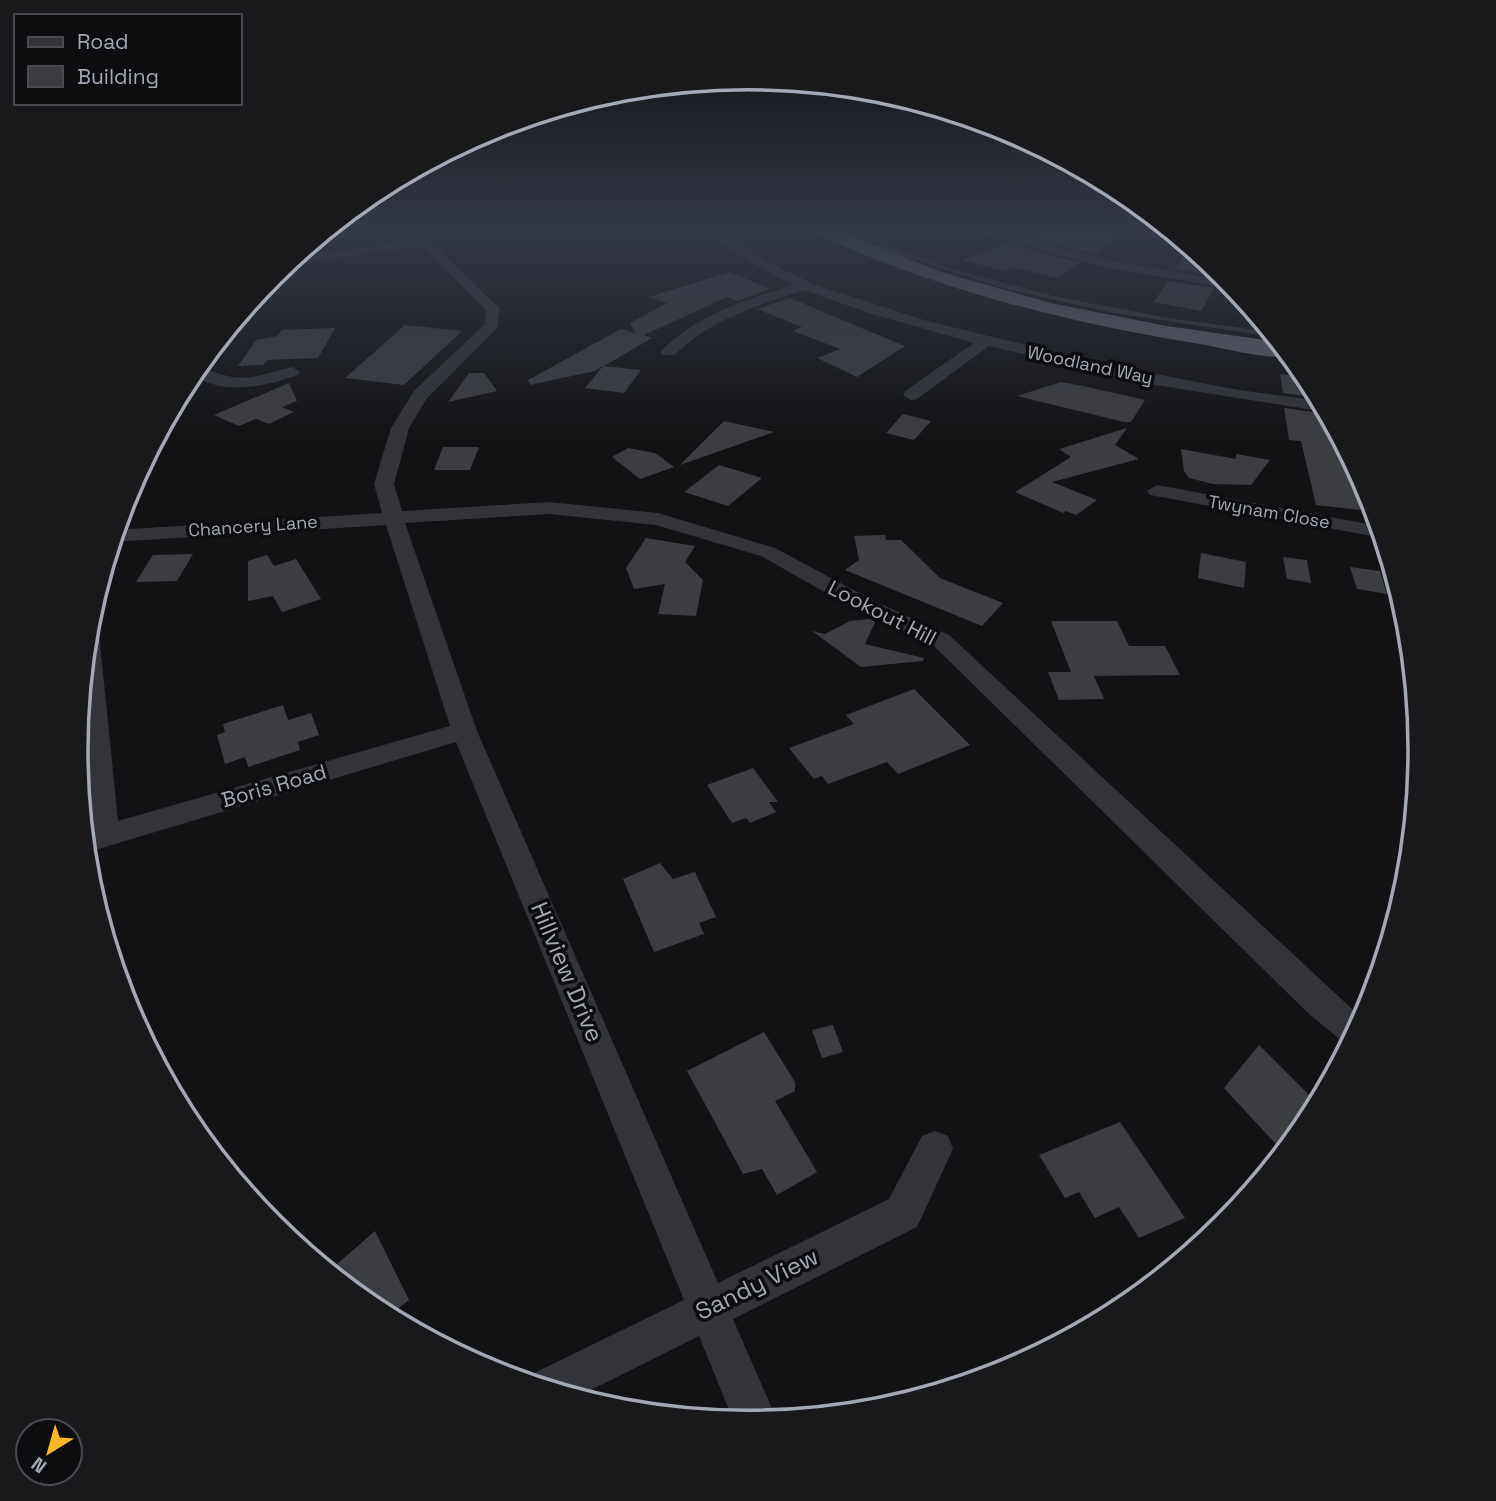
<svg xmlns="http://www.w3.org/2000/svg" width="1496" height="1501" font-family="'Space Grotesk',sans-serif">
<style>
.building{fill:#3c3d41}
.lines{fill:none;stroke-linecap:round;stroke-linejoin:round}
.lane{fill:#333439;fill-rule:evenodd}
.street{fill:#333439;fill-rule:evenodd}
.highway{fill:#5f626b;fill-rule:evenodd}
.labels{text-anchor:middle;stroke-width:7;stroke-linejoin:round;paint-order:stroke}
.far-street-label{font-size:18px;fill:#a3a8b5;stroke:#0d0d0f}
.street-label{font-size:21px;fill:#a3a8b5;stroke:#0d0d0f}
.near-street-label{font-size:24px;fill:#a3a8b5;stroke:#0d0d0f}
.rim{fill:none;stroke:#a3a8b5;stroke-width:3.5}
</style>
<rect width="100%" height="100%" fill="#121214"/>
<g class="building">
<path d="M1005,231H1131L1095,254Z"/>
<path d="M1008,243L1080,263L1057,278L1011,267L1004,271L962,260Z"/>
<path d="M1189,247L1222,274L1221,277L1175,269Z"/>
<path d="M730,272L770,289L737,301L727,297L644,335L652,338L604,366L641,370L624,393L585,388L603,366L595,371L530,385L528,380L621,329L635,333L630,323L667,303L649,297Z"/>
<path d="M1168,281L1214,288L1201,311L1154,302Z"/>
<path d="M790,298L871,332L905,346L857,377L817,358L840,349L793,331L802,327L757,309Z"/>
<path d="M405,325L462,331L404,385L345,378Z"/>
<path d="M335,328L318,358L267,360L263,365L238,366L256,340L277,336L282,330Z"/>
<path d="M469,373H484L497,391L448,402Z"/>
<path d="M1280,374L1308,377L1319,398L1283,393Z"/>
<path d="M1061,382L1083,386L1145,400L1131,422H1124L1017,396Z"/>
<path d="M289,383L297,401L282,407L294,412L269,424L256,419L239,426L214,415Z"/>
<path d="M1284,408L1327,414L1372,501L1358,500L1361,510L1316,505L1301,441L1289,440Z"/>
<path d="M903,414L931,421L914,440L886,433Z"/>
<path d="M724,421L774,432L680,465Z"/>
<path d="M1127,428L1115,445L1139,459L1052,482L1097,500L1076,515L1066,511L1063,513L1015,492L1071,457L1059,449Z"/>
<path d="M443,447H479L470,470H434Z"/>
<path d="M628,448L655,453L674,467L640,479L612,457Z"/>
<path d="M1181,449L1236,459V454L1270,460L1251,485L1213,484L1189,478L1184,471Z"/>
<path d="M719,465L762,478L728,506L684,492Z"/>
<path d="M885,535L886,540H901L940,578L1003,603L982,626L845,570L859,560L854,536Z"/>
<path d="M646,538L695,546L685,562L703,580L696,616L658,614L665,584L634,589L626,568Z"/>
<path d="M1201,553L1246,562L1244,588L1198,578Z"/>
<path d="M193,554L177,581L136,582L153,555Z"/>
<path d="M267,555L274,566L296,559L321,599L282,612L273,596L248,601V561Z"/>
<path d="M1283,557L1307,560L1311,583L1287,579Z"/>
<path d="M1350,567L1380,571L1387,594L1357,589Z"/>
<path d="M870,619L875,622L865,644L924,658L923,661L861,667L812,631L825,634L850,621Z"/>
<path d="M1051,621H1117L1129,646H1165L1180,675L1094,676L1104,699L1059,700L1048,672H1071Z"/>
<path d="M914,689L970,745L898,774L887,762L828,784L822,776L814,779L789,748L854,724L846,715Z"/>
<path d="M283,705L288,720L311,713L319,735L298,742L300,750L248,767L245,757L225,764L217,735L225,732L223,724Z"/>
<path d="M753,768L778,802H769L776,812L750,823L746,818L732,823L707,785Z"/>
<path d="M660,863L673,879L695,872L716,917L699,923L704,934L654,952L623,879Z"/>
<path d="M833,1025L843,1052L822,1058L812,1030Z"/>
<path d="M764,1032L795,1082V1091L775,1101L817,1172L777,1195L762,1169L743,1174L687,1071Z"/>
<path d="M1259,1045L1318,1104L1307,1125L1284,1153L1224,1088Z"/>
<path d="M1120,1122L1185,1218L1139,1238L1119,1207L1095,1218L1079,1192L1065,1198L1039,1155Z"/>
<path d="M375,1231L409,1300L387,1317L374,1310L328,1272Z"/>
</g>
<g class="lines">
<path class="lane" d="M849,231H858L902,251L952,269L1058,297L1168,318L1271,332L1275,337L1113,313L1003,288L897,254Z"/>
<g class="street">
<path d="M407,231H420L500,309L497,328L427,398L409,428L394,484L402,511L549,502L658,513L775,548L872,600L949,635L1363,1019L1349,1047L1308,1013L933,645L856,610L761,556L656,525L549,514L405,523L477,731L718,1283L889,1199L922,1136L935,1131L948,1136L953,1149L917,1227L733,1319L777,1420L734,1422L699,1336L575,1398L528,1383L532,1374L684,1300L456,742L85,853L83,831L90,829L80,698L88,626L95,628L99,633L118,821L450,726L386,525L112,542L115,530L382,513L374,484L391,428L414,391L485,324L486,310L421,246L283,266L292,258L415,240Z"/>
<path d="M703,231H718L776,266L816,285L927,321L1114,366L1239,390L1321,401L1326,412L1156,385L989,346L917,399L911,400L903,395L905,391L974,343L872,314L804,290C759,305 709,320 675,355H663L661,352L663,349C698,315 747,299 792,285L742,257Z"/>
<path d="M973,231H994L1107,260L1229,281L1236,289L1107,268Z"/>
<path d="M198,365C240,385 249,378 292,367L300,372L298,375C263,387 223,396 191,374Z"/>
<path d="M1157,485L1379,526L1383,538L1150,495L1147,491Z"/>
<path d="M1405,611L1409,629L1396,628L1393,623L1399,612Z"/>
</g>
<path class="highway" d="M815,231H840L941,272L1051,303L1167,326L1279,342L1290,356C1272,360 1225,349 1206,345C1071,324 942,291 818,235Z"/>
</g>
<linearGradient id="sky" x2="0" y2="1"><stop stop-color="#0a0a0b"/><stop offset="0.52" stop-color="#333945"/><stop offset="1" stop-color="#333945" stop-opacity="0"/></linearGradient>
<rect width="1496" height="441" fill="url(#sky)"/>
<g class="labels">
<g class="far-street-label">
<text transform="translate(1090 365) rotate(12)" y="6">Woodland Way</text>
<text transform="translate(1269 512) rotate(10)" y="6">Twynam Close</text>
<text transform="translate(253 526) rotate(-4)" y="6">Chancery Lane</text>
</g>
<g class="street-label">
<text transform="translate(882 613) rotate(27)" y="7">Lookout Hill</text>
<text transform="translate(274 786) rotate(-16)" y="7">Boris Road</text>
</g>
<g class="near-street-label">
<text transform="translate(567 972) rotate(67)" y="8">Hillview Drive</text>
<text transform="translate(757 1284) rotate(-26)" y="8">Sandy View</text>
</g>
</g>
<path d="M0 0H1496V1501H0ZM88 750a660 660 0 1 1 1320 0a660 660 0 1 1-1320 0Z" fill="#19191c" fill-rule="evenodd"/>
<path class="rim" d="M88 750a660 660 0 1 1 1320 0a660 660 0 1 1-1320 0Z"/>
<rect x="14" y="14" width="228" height="91" fill="#0d0d0f" stroke="#494b51" stroke-width="2"/>
<rect x="28" y="37" width="35" height="10" fill="#333439" stroke="#494b51" stroke-width="2"/>
<text x="77" y="49" font-size="21" fill="#a3a8b5">Road</text>
<rect x="28" y="66" width="35" height="21" fill="#3c3d41" stroke="#494b51" stroke-width="2"/>
<text x="77" y="84" font-size="21" fill="#a3a8b5">Building</text>
<g transform="translate(49 1452) rotate(217)"><circle r="33" fill="#0d0d0f" stroke="#494b51" stroke-width="2"/>
<path d="M0-5L12 26L0 18L-12 26Z" fill="#fbb624"/>
<text y="-10" font-size="19" font-weight="bold" text-anchor="middle" fill="#a3a8b5">N</text>
</g>
</svg>
